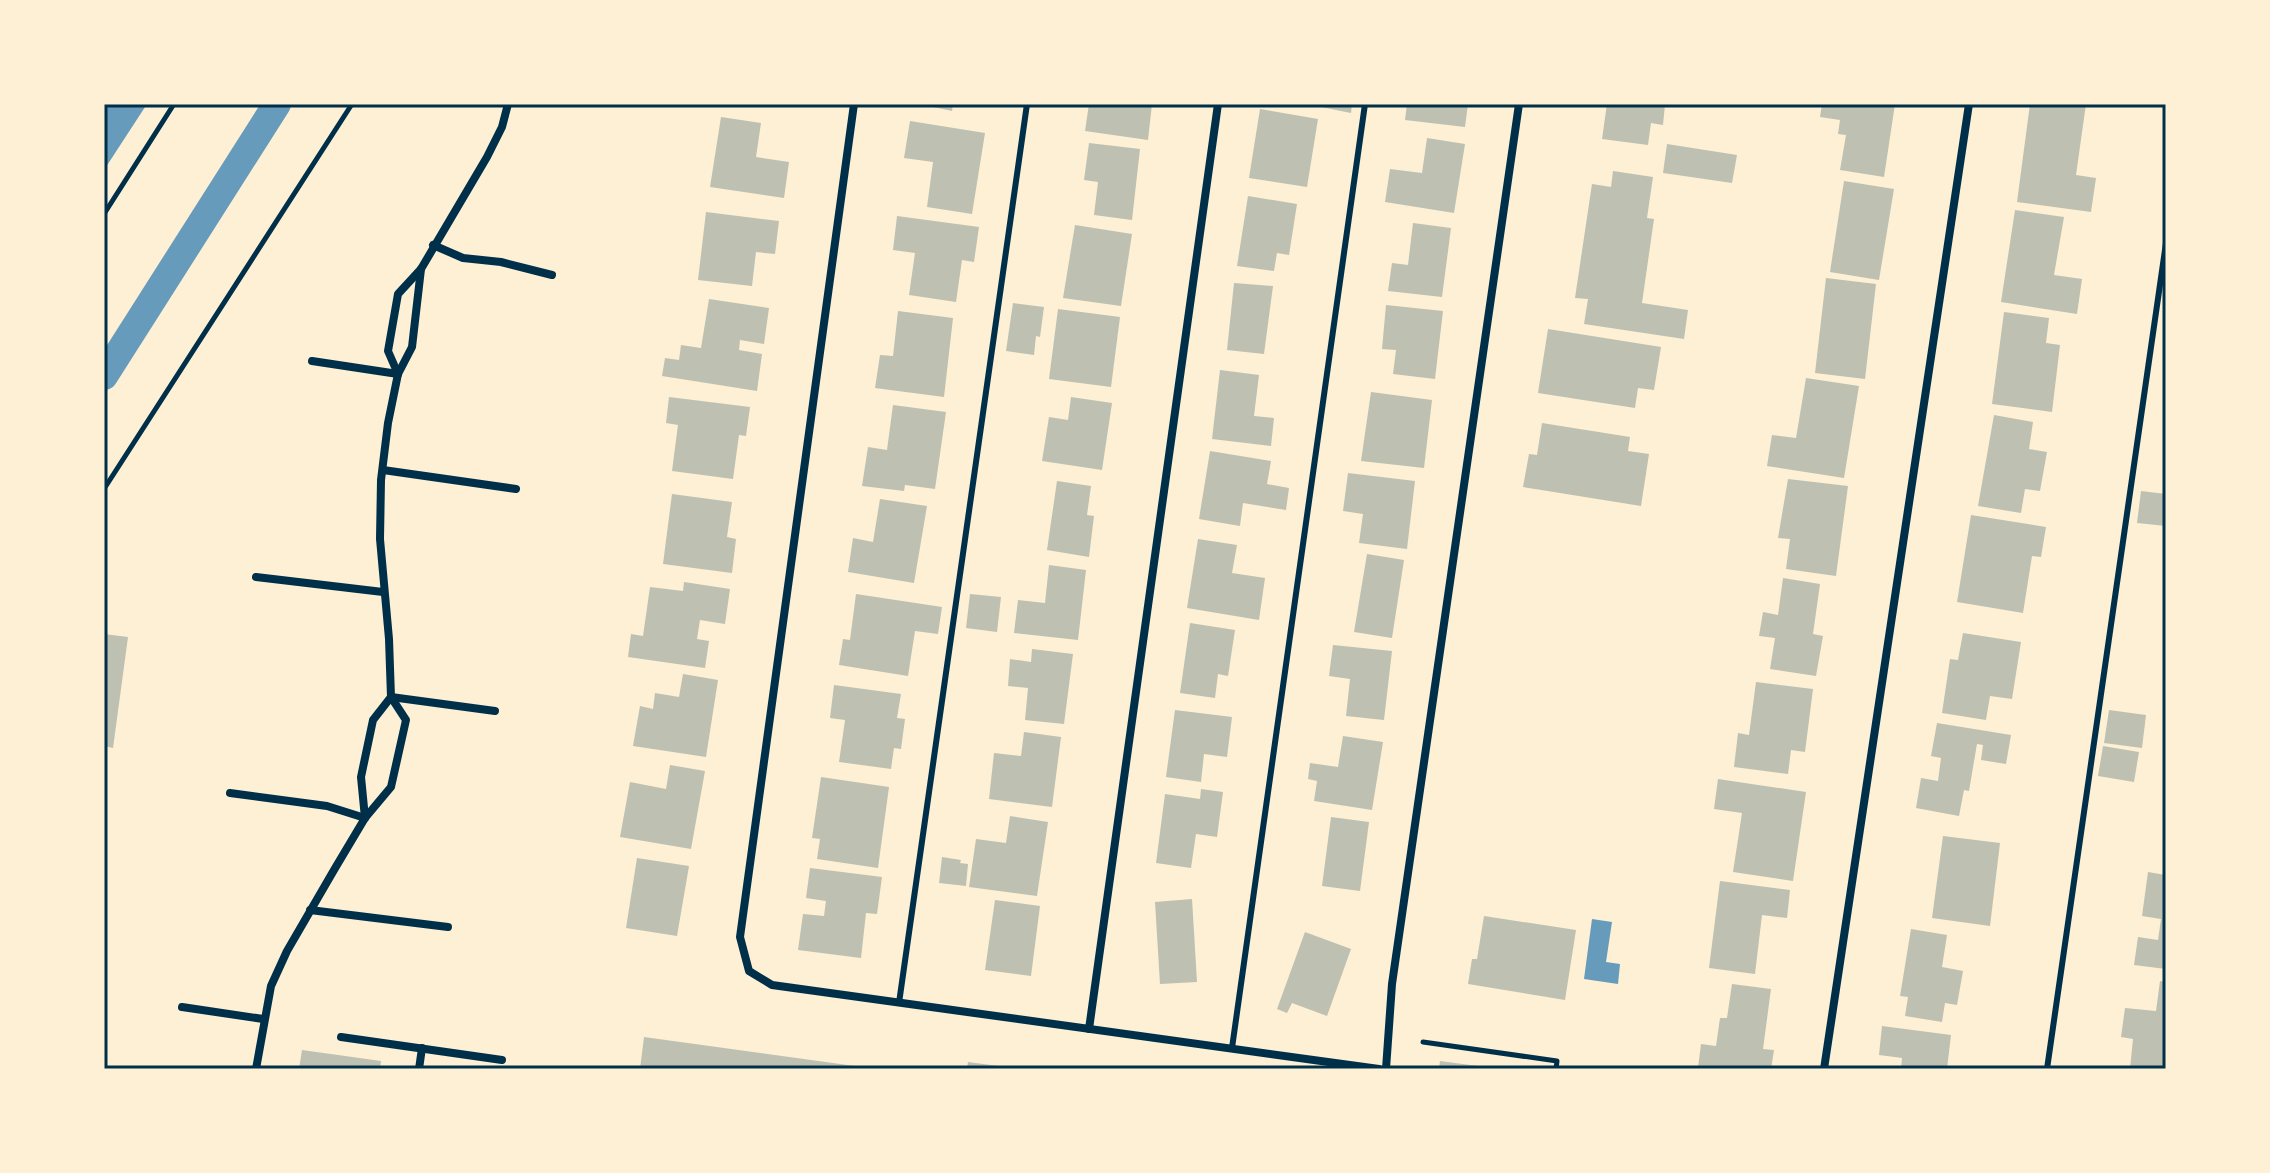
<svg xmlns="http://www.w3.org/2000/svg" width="2270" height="1173" font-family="Montserrat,sans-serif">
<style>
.water{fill:#669bbc}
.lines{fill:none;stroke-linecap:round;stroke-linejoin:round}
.canal{stroke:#669bbc;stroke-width:28}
.building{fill:#bec0b2}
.path{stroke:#003049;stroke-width:5}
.service{stroke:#003049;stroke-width:6}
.minor{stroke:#003049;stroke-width:8}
.neatline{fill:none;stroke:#003049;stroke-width:3}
</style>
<rect width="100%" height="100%" fill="#fdf0d5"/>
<g class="water">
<path d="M104,104H147L104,170Z"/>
<path d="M1592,919L1612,922L1606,962L1620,964L1618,984L1584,979Z"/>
</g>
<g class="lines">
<path class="canal" d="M104,376L277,104"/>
</g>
<g class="building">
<path d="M919,104H953L952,111Z"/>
<path d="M1089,104H1152L1148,140L1085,131Z"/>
<path d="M1306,104H1352L1351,113Z"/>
<path d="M1407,104H1468L1465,127L1405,120Z"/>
<path d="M1607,104H1665L1663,125L1651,123L1648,145L1602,139Z"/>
<path d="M1822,104H1895L1884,177L1840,170L1846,135L1838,134L1840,120L1820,117Z"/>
<path d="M2030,104H2086L2076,175L2096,178L2091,212L2017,202Z"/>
<path d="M1260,109L1318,119L1307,187L1249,178Z"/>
<path d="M721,117L761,123L756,157L789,162L784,198L710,187Z"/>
<path d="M910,121L985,133L972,214L927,207L933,162L904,158Z"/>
<path d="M1427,138L1465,144L1454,213L1385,202L1390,169L1422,173Z"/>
<path d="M1089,143L1140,149L1132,220L1094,215L1098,182L1084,180Z"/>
<path d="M1667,144L1737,155L1732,183L1663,173Z"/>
<path d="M1613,171L1653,177L1647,218L1654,219L1642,303L1688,310L1684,339L1584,324L1588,299L1575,298L1592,184L1611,187Z"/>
<path d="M1844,181L1894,189L1879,280L1830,272Z"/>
<path d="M1248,196L1297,204L1289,255L1277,253L1274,271L1237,266Z"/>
<path d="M2015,210L2064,217L2054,275L2082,279L2077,314L2001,302Z"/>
<path d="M706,212L779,221L775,254L756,252L752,286L698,280Z"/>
<path d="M897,216L979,227L974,262L962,260L956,302L909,295L915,253L893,250Z"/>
<path d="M1413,223L1451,228L1442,297L1388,291L1392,263L1408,265Z"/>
<path d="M1075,225L1132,234L1121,306L1063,298Z"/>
<path d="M1826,278L1876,284L1865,379L1815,373Z"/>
<path d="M1234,283L1273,286L1264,354L1227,350Z"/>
<path d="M709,299L769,308L764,344L740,340L739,350L762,354L757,391L662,376L665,358L679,360L681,345L701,348Z"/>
<path d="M1013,303L1044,307L1040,337L1036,336L1034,355L1006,351Z"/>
<path d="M1386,305L1443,311L1435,379L1393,374L1396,350L1382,349Z"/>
<path d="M1058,309L1120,317L1111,387L1049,379Z"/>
<path d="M898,311L953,318L944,397L875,388L880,355L893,356Z"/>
<path d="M2004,312L2049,318L2046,343L2060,345L2052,412L1992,404Z"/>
<path d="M1548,329L1661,347L1654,390L1638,388L1635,408L1538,393Z"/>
<path d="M1220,370L1259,375L1254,416L1274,418L1271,446L1212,439Z"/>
<path d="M1806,378L1859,386L1844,478L1767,466L1772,435L1796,438Z"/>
<path d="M1371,392L1432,400L1424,468L1361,461Z"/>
<path d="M669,397L750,407L746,436L739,435L733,479L672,471L678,425L666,423Z"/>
<path d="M1071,397L1112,403L1102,470L1042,461L1049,417L1068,420Z"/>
<path d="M893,405L946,412L935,489L905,485L904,491L862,486L868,447L887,450Z"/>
<path d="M1994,415L2033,422L2029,449L2047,452L2040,491L2025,489L2021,513L1978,506Z"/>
<path d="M1542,423L1630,437L1628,451L1649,454L1641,506L1523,487L1529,454L1537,455Z"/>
<path d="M1210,451L1271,461L1267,484L1289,488L1286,510L1243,503L1240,526L1199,519Z"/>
<path d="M1348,473L1415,481L1407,549L1359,543L1363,514L1343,511Z"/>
<path d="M1788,479L1848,486L1836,576L1786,569L1790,539L1778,538Z"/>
<path d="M1057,481L1091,486L1087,515L1094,516L1089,557L1047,550Z"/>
<path d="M2141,491L2166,494V526L2137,523Z"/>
<path d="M672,494L732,502L727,537L736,539L732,573L663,564Z"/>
<path d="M880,499L927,506L914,583L848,572L853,538L873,542Z"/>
<path d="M1971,515L2046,527L2041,557L2032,556L2023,613L1957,602Z"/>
<path d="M1198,539L1237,545L1232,573L1265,578L1259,620L1187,608Z"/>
<path d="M1367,554L1404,560L1392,638L1354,632Z"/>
<path d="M1049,565L1086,570L1078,640L1014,633L1018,600L1045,603Z"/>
<path d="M1783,578L1820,584L1813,634L1823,636L1816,676L1770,669L1775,638L1759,636L1763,612L1778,615Z"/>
<path d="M684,582L730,589L725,624L700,620L697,639L709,641L705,668L628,657L631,634L643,636L650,587L683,591Z"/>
<path d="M856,594L942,607L938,634L915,631L908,676L839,665L843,639L850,640Z"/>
<path d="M970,594L1001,597L997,632L966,628Z"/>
<path d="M1190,623L1235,630L1228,676L1218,674L1215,698L1180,693Z"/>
<path d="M1963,633L2021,642L2012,699L1990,696L1986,720L1942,713L1950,659L1958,660Z"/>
<path d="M104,634L128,637L113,748L104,746Z"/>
<path d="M1333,645L1392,651L1384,720L1346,716L1350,679L1329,676Z"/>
<path d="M1032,649L1073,654L1064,724L1025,720L1028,688L1008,686L1010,659L1031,662Z"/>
<path d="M683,674L718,680L706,757L633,746L640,706L653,709L655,693L679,697Z"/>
<path d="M1756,682L1813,689L1805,752L1791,750L1788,774L1734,767L1738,733L1749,735Z"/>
<path d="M834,685L901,694L897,718L905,719L901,749L894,748L891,769L839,762L845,720L830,718Z"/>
<path d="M1175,710L1232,717L1227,757L1204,754L1201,782L1166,777Z"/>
<path d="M2109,710L2146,715L2142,748L2104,743Z"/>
<path d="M1937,723L2011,735L2006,764L1981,760L1983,745L1977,744L1969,791L1964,790L1959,816L1916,808L1921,778L1938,781L1941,758L1931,756Z"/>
<path d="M1024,732L1061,737L1052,807L989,799L994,753L1021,756Z"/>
<path d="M1343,736L1383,742L1372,810L1314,801L1317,781L1308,779L1310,763L1338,767Z"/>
<path d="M2103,746L2139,752L2134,782L2098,776Z"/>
<path d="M670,765L705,771L691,849L620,837L630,782L666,789Z"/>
<path d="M821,777L889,787L878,868L817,859L820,839L812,838Z"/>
<path d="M1718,779L1806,792L1793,881L1733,872L1742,813L1714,809Z"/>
<path d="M1201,789L1223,792L1217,837L1196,834L1191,868L1156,863L1165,794L1200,799Z"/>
<path d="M1010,816L1048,822L1037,896L969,887L976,839L1006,843Z"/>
<path d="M1331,817L1369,822L1360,891L1322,886Z"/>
<path d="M1943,836L2000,843L1990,926L1932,918Z"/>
<path d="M942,857L961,860L960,863L968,864L966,886L939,883Z"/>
<path d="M637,858L689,866L677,936L626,928Z"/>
<path d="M810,868L882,877L877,914L866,913L861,958L798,950L803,914L824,916L826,901L806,898Z"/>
<path d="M2148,872L2166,875V969L2134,965L2138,937L2158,940L2161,919L2142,916Z"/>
<path d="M1720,881L1790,890L1787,918L1762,915L1755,974L1709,968Z"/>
<path d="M1192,899L1197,982L1160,984L1155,902Z"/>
<path d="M995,900L1040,906L1031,976L985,970Z"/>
<path d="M1484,916L1576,930L1565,1000L1468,984L1472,959H1477Z"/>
<path d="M1911,929L1947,935L1942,967L1963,971L1957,1005L1945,1003L1942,1022L1905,1016L1908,997L1900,996Z"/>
<path d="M1305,932L1351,949L1327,1016L1292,1003L1287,1013L1277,1009Z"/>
<path d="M2160,981L2166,982V1069H2130L2133,1039L2121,1037L2125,1008L2156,1011Z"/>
<path d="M1732,984L1771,989L1763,1049L1774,1050L1771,1069L1698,1068L1701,1044L1716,1046L1720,1018H1727Z"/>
<path d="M1882,1026L1951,1035L1947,1069H1901L1902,1058L1879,1055Z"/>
<path d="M644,1037L862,1067V1069H640Z"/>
<path d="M302,1050L381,1061L380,1069H299Z"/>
<path d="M1440,1061L1485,1067V1069H1439Z"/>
<path d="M968,1062L1006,1067V1069H967Z"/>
</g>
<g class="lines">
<g class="path">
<path d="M104,214L174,104"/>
<path d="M104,489L352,104"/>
<path d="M1423,1042L1557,1061L1556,1069"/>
</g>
<g class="service">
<path d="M899,1003L1027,104"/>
<path d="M1232,1048L1365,104"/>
<path d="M2047,1069L2166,243"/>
</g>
<g class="minor">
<path d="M854,104L740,937L749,971L772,985L1379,1069"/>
<path d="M433,245L463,258L501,262L552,275"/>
<path d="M312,361L398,374"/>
<path d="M398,374L388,351L398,294L421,269L487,157L502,127L508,104"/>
<path d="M383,470L516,489"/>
<path d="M256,577L383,592"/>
<path d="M391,697L495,711"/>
<path d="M230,793L327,806L365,818"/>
<path d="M365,818L361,777L373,720L391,697"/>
<path d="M310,910L448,927"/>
<path d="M182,1007L263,1019"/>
<path d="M1089,1029L1218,104"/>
<path d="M341,1037L502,1060"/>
<path d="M256,1069L271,986L287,951L334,870L365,818L391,787L406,720L391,697L389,639L380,539L381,480L388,423L398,374L412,347L421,269"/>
<path d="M419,1069L422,1048"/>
<path d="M1386,1069L1392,984L1519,104"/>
<path d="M1824,1069L1969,104"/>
</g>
</g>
<rect width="2270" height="1173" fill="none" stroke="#fdf0d5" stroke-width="212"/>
<rect x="106" y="106" width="2058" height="961" class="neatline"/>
</svg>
